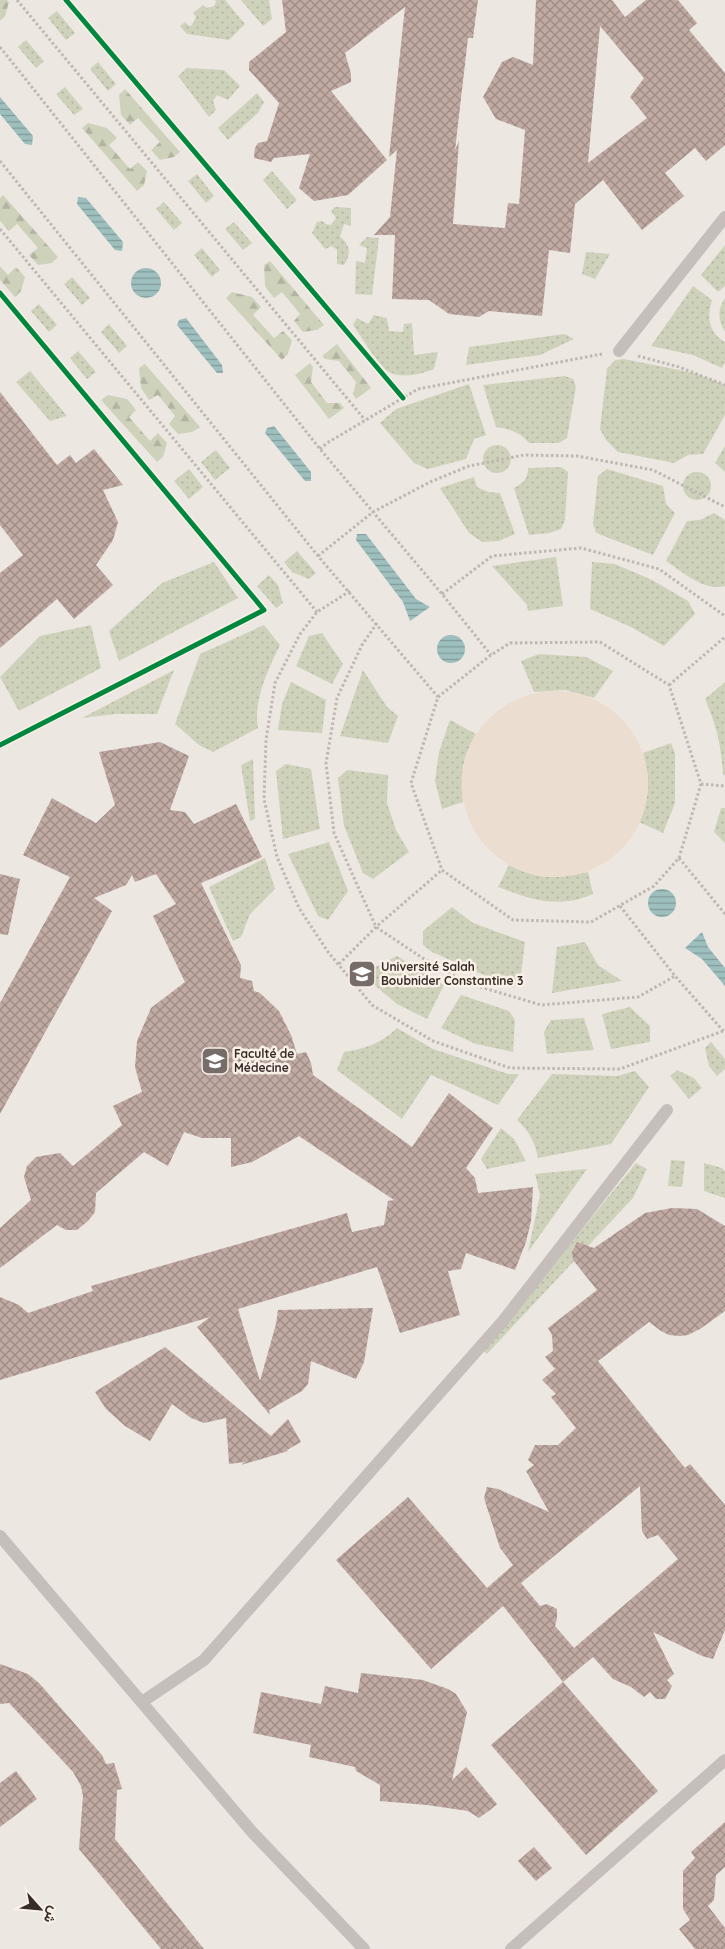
<svg xmlns="http://www.w3.org/2000/svg" width="725" height="1949" font-family="Quicksand,Vazirmatn,sans-serif">
<style>
.grass{fill:url(#grass-dots)}
.forest{fill:url(#forest-firs)}
.plaza{fill:#ebded0}
.water{fill:url(#water-rules)}
.building{fill:url(#building-cross-hatch);fill-rule:evenodd}
.lines{fill:none;stroke-linecap:round;stroke-linejoin:round}
.path{stroke:#beb7b2;stroke-width:3;stroke-dasharray:2.5 2.5;stroke-linecap:butt}
.lane{stroke:#c5beba;stroke-width:12}
.cycleway-casing{stroke:#f9f0e8;stroke-width:8}
.cycleway{stroke:#00873e;stroke-width:5}
.labels{text-anchor:middle;stroke-width:5;stroke-linejoin:round;paint-order:stroke}
.poi-label{font-size:12px;font-weight:bold;fill:#362c28;stroke:#f9f0e8;text-anchor:start}
</style>
<defs>
<pattern id="grass-dots" width="8" height="8" patternUnits="userSpaceOnUse" patternTransform="scale(1.25)"><rect width="8" height="8" fill="#cfd2bb"/><path d="M2 2h.1M6 6h.1" fill="none" stroke="#b2b4a1" stroke-width="1.8" stroke-linecap="round"/></pattern>
<pattern id="forest-firs" width="22" height="20" patternUnits="userSpaceOnUse" patternTransform="scale(1.25)"><rect width="22" height="20" fill="#cfd2bb"/><path d="M5 1l3.5 6h-7zM16 11l3.5 6h-7z" fill="#b2b4a1"/></pattern>
<pattern id="water-rules" width="6" height="5" patternUnits="userSpaceOnUse" patternTransform="scale(1.25)"><rect width="6" height="5" fill="#9dbfbd"/><path d="M0 2.5h6" fill="none" stroke="#819b9a"/></pattern>
<pattern id="building-cross-hatch" width="8" height="8" patternUnits="userSpaceOnUse" patternTransform="scale(1.25)"><rect width="8" height="8" fill="#c0aaa3"/><path d="M0 0l8 8M0 8l8-8" fill="none" stroke="#9d8b85"/></pattern>
</defs>
<rect width="100%" height="100%" fill="#ede7e1"/>
<g class="grass">
<path d="M215,0H225L245,24L229,40L187,34L180,26L185,22L189,26L192,25L196,17L193,13L203,5L207,8L214,6L216,2Z"/>
<path d="M241,0H269L272,19L263,26Z"/>
<path d="M57,11L75,33L66,40L48,18Z"/>
<path d="M26,40L44,61L36,68L18,47Z"/>
<path d="M98,62L116,84L108,91L90,69Z"/>
<path d="M187,68L224,70L240,86L228,100L217,95L213,101L216,110L209,117L178,76Z"/>
<path d="M65,87L83,109L74,115L56,94Z"/>
<path d="M257,93L264,102L258,113L228,140L218,128Z"/>
<path d="M272,171L297,200L287,209L263,180Z"/>
<path d="M197,174L214,196L206,203L188,181Z"/>
<path d="M164,202L182,223L174,230L156,209Z"/>
<path d="M335,207L351,208V226L344,224L340,237C351,244 351,255 344,265L337,264V250L332,246L325,249L312,233L317,222L322,221L326,224L331,225L336,218L331,211Z"/>
<path d="M234,222L252,243L243,250L225,229Z"/>
<path d="M367,237L379,238L372,295L355,294L356,261L365,263L367,248L359,245Z"/>
<path d="M725,245V286L718,292L701,275Z"/>
<path d="M202,248L220,270L212,277L194,255Z"/>
<path d="M586,252L610,254L595,279L582,274Z"/>
<path d="M72,277L90,298L82,305L64,284Z"/>
<path d="M693,286L712,300C707,317 708,332 725,342V362L722,368L693,355L651,346Z"/>
<path d="M725,298V332C718,320 717,310 725,298Z"/>
<path d="M39,304L57,325L49,332L31,311Z"/>
<path d="M374,315L387,318L389,331L403,332L404,324L412,323L414,355L438,352L434,369C422,374 401,379 389,372C380,367 360,335 353,325L357,318L368,324Z"/>
<path d="M109,324L127,346L119,353L101,332Z"/>
<path d="M565,334L574,339L540,355L466,365L469,347Z"/>
<path d="M78,351L96,372L87,379L70,358Z"/>
<path d="M624,359L694,373L725,385V415L703,454L688,455L674,463L618,452L606,440L600,429L607,369L615,360Z"/>
<path d="M30,371L67,416L50,421L16,382Z"/>
<path d="M565,376L573,379L576,387L567,438L559,443H529C520,432 509,429 496,427L483,385Z"/>
<path d="M469,384L486,435L474,439L466,459L428,469L414,463L380,423L396,409Z"/>
<circle cx="497" cy="459" r="14"/>
<path d="M725,446V472L715,463Z"/>
<path d="M216,450L230,468L215,480L201,462Z"/>
<path d="M561,467L568,472L565,520L561,529L549,533L529,535L514,488C523,483 528,479 528,468Z"/>
<path d="M189,469L203,487L189,499L174,481Z"/>
<path d="M607,469L663,486L666,504L675,513L653,555L596,533L593,524L598,476Z"/>
<circle cx="697" cy="486" r="14"/>
<path d="M474,477L477,487L488,492L500,493L515,534L499,541L482,542L469,533L440,488Z"/>
<path d="M714,513L725,520V586C704,592 683,572 666,561L687,521L700,520Z"/>
<path d="M297,551L316,573L309,579L292,572L284,562Z"/>
<path d="M556,557L563,606L528,611L527,605L492,566Z"/>
<path d="M214,562L238,598L119,661L109,631L162,583Z"/>
<path d="M592,562L615,564L652,580L688,601L695,614L664,646L631,627L590,609Z"/>
<path d="M269,575L278,585L283,603L276,608L257,586Z"/>
<path d="M91,625L101,668L19,711L0,677L40,636Z"/>
<path d="M264,625L280,645C268,670 253,700 258,728L213,752L199,745L175,724L200,654Z"/>
<path d="M322,633L343,664L332,684L296,666L309,636Z"/>
<path d="M539,654L586,657L613,671L594,698L565,690L534,692L521,661Z"/>
<path d="M174,670L157,714H116L82,718Z"/>
<path d="M363,670L387,707L398,716L388,743L340,736Z"/>
<path d="M291,682L326,700L322,733L278,730L282,704Z"/>
<path d="M725,682V775H723C721,744 717,727 705,699Z"/>
<path d="M450,720L476,734C462,758 460,774 463,802L442,809L435,781L439,752Z"/>
<path d="M671,743L675,753V803L663,833L639,822C649,797 651,780 643,753Z"/>
<path d="M253,759L255,819L250,821L241,765Z"/>
<path d="M286,764L311,769L320,829L283,839L276,771Z"/>
<path d="M347,770L388,775L387,803L396,830L409,852L373,879L363,873L344,826L338,778Z"/>
<path d="M721,808H725V843L714,832Z"/>
<path d="M329,842L348,891L328,920L318,916L288,854Z"/>
<path d="M265,858L275,889L250,914L241,937L233,941L209,887Z"/>
<path d="M509,865C540,880 554,879 588,872L593,894C559,909 531,900 498,887Z"/>
<path d="M452,907L473,923L525,942L520,982L513,988L432,952L423,945V931Z"/>
<path d="M585,942L598,965L622,981L552,993L557,947Z"/>
<path d="M397,956L444,985L427,1019L397,1004L371,982L373,968Z"/>
<path d="M461,995L509,1011L515,1020L513,1052L476,1044L441,1028Z"/>
<path d="M630,1007L650,1026V1042L611,1049L602,1014Z"/>
<path d="M584,1018L594,1050L547,1054L544,1032L551,1020Z"/>
<path d="M397,1028L433,1049L508,1074H519L498,1105L431,1075L402,1119L337,1070L344,1052C367,1048 380,1044 397,1028Z"/>
<path d="M711,1042L725,1059V1069L717,1076L709,1066L705,1048Z"/>
<path d="M677,1070L694,1078L702,1088L689,1099L670,1076Z"/>
<path d="M635,1071L649,1087L611,1144L538,1158C535,1142 529,1131 517,1120L552,1074L617,1076Z"/>
<path d="M501,1128L514,1139L526,1161L487,1169L481,1159Z"/>
<path d="M671,1160L685,1161L682,1187L668,1186Z"/>
<path d="M636,1163L647,1169L633,1198L487,1354L483,1351Z"/>
<path d="M704,1163L722,1168L725,1171V1198L704,1191Z"/>
<path d="M586,1169H587L528,1252L540,1195L535,1174Z"/>
</g>
<g class="forest">
<path d="M0,0H7L9,2L5,16L0,21Z"/>
<path d="M125,89L180,152L174,157L160,160L151,150L160,142L138,118L130,125L121,115L119,95Z"/>
<path d="M88,123L107,128L117,138L109,145L130,169L138,162L147,171L144,185L137,191L82,128Z"/>
<path d="M3,195L58,257L52,263L38,265L29,255L38,248L17,224L9,231L0,221V198Z"/>
<path d="M270,261L324,325L317,330L303,332L294,321L300,314L282,292L274,298L265,286L264,265Z"/>
<path d="M0,266L8,275L16,267L25,277L21,291L15,297L0,280Z"/>
<path d="M232,292L252,297L261,307L253,315L274,338L283,331L292,340L288,354L282,360L226,298Z"/>
<path d="M337,344L371,388L356,399L353,394L356,382L339,361L325,359L322,356Z"/>
<path d="M310,363L313,367L311,382L327,403H340L344,408L329,419L295,375Z"/>
<path d="M145,364L200,427L192,432L178,434L169,424L175,416L158,395L149,400L141,388L139,368Z"/>
<path d="M108,395L127,399L136,410L129,417L150,441L158,433L167,443L163,457L157,462L101,400Z"/>
</g>
<circle class="plaza" cx="555" cy="784" r="93"/>
<g class="water">
<path d="M0,97L33,136L32,145L25,144L0,114Z"/>
<path d="M78,197L86,198L123,242L122,251L115,250L77,204Z"/>
<circle cx="146" cy="283" r="15"/>
<path d="M186,318L222,365L223,373H217L177,325L179,320Z"/>
<path d="M274,426L311,472V481H305L265,433L267,428Z"/>
<path d="M357,534H366L416,599L430,607L410,621L403,602L356,540Z"/>
<circle cx="451" cy="649" r="14"/>
<circle cx="662" cy="903" r="14"/>
<path d="M702,932L708,947L725,968V986L702,959L685,948Z"/>
</g>
<g class="building">
<path d="M282,0H478L473,38H468L455,150L459,141L453,224L505,228L508,203L519,204L525,130L496,119L483,97L502,62L513,57L533,65L536,0H612L625,17L646,0H678L697,23L689,30L725,73V145L706,161L695,148L665,173L684,196L642,230L603,180L575,204L570,253L549,250L542,316L489,311L479,317L449,314L429,300L392,299L395,235H374L390,217L397,150L389,157L405,7L345,53L351,74V82L331,91L387,160L348,195L314,201L299,188L310,154L274,158L271,162L254,158L255,148L258,143L267,141L279,103L249,70V62L286,32ZM600,26L644,78L630,97L647,118L588,163Z"/>
<path d="M0,392L57,465L70,455L76,463L94,449L123,485L103,490L118,522L113,540L96,565L113,585L74,619L57,599L0,648V573L23,555L0,525Z"/>
<path d="M160,742L189,756L170,810L185,812L194,824L236,804L262,857L201,883L241,965L240,978L252,981L254,991L260,993L279,1011L291,1035L297,1054L306,1052L311,1063L313,1075L412,1147L449,1093L493,1128L466,1168L475,1178L478,1193L533,1187L531,1221L526,1242L515,1270L466,1253L461,1269L448,1271L460,1315L400,1333L377,1267L238,1309L260,1381L276,1324L278,1310L373,1308L364,1362L356,1379L311,1361L308,1384L302,1391L269,1410L270,1415L197,1327L210,1317L0,1380V1297L19,1305L28,1313L93,1291L91,1286L347,1213L352,1232L384,1225L388,1201L394,1200L299,1136L252,1162L231,1167V1138H202L184,1132L168,1166L144,1152L96,1193L95,1212L88,1221L77,1230H66L57,1225L0,1268V1228L31,1200L24,1177L27,1166L36,1157L60,1153L73,1166L122,1125L113,1106L142,1092L135,1067L137,1041L151,1008L185,982L153,916L176,904L156,874L135,882L132,875L126,885L94,898L112,911L0,1114V1003L70,877L23,855L52,798L96,823L115,805L99,752Z"/>
<path d="M0,874L20,879L8,935L0,934Z"/>
<path d="M672,1208L697,1209L725,1226V1311L700,1329L688,1335L680,1336L669,1335L661,1331L649,1322L598,1361L685,1468L690,1464L725,1505V1630L713,1659L702,1656L653,1632L674,1674L667,1680L672,1686L665,1699H656L650,1692L644,1697L631,1687L613,1679L593,1657L563,1682L503,1606L431,1669L336,1560L408,1497L487,1588L513,1565L500,1548L484,1498L487,1487L498,1489L549,1512L526,1471L534,1465L528,1460L535,1445H558L576,1428L551,1397L556,1394L542,1380L555,1369L545,1357L553,1351L552,1335L548,1328L597,1290L573,1260L572,1252L577,1242L594,1248L645,1213ZM640,1486L642,1531L647,1539L658,1535L678,1559L574,1648L555,1626L557,1618V1609L547,1604L540,1606L521,1583Z"/>
<path d="M165,1347L271,1436L288,1419L301,1442L287,1450L288,1451L241,1465L245,1462L229,1464L226,1418L204,1423L191,1418L172,1404L150,1441L125,1426L106,1409L95,1392Z"/>
<path d="M0,1664L28,1674L39,1683L102,1755L106,1764L114,1763L122,1789L117,1790L115,1839L204,1949H161L79,1849L83,1796L81,1786L73,1772L9,1703L0,1704Z"/>
<path d="M361,1673L423,1680L448,1689L456,1694L467,1712L452,1780L466,1767L497,1804L490,1810L479,1818L468,1811L427,1805L380,1801V1785L356,1771L355,1767L309,1757L311,1745L253,1733L261,1692L321,1704L325,1686L358,1693Z"/>
<path d="M563,1682L658,1791L586,1855L491,1745Z"/>
<path d="M16,1771L37,1799L0,1827V1783Z"/>
<path d="M725,1822V1867L716,1875L714,1900L708,1906L725,1928V1949H695L679,1929L690,1920L683,1909V1871L695,1858L691,1852Z"/>
<path d="M534,1847L552,1868L536,1881L518,1861Z"/>
</g>
<g class="lines">
<g class="path">
<path d="M17,0L365,420"/>
<path d="M0,47L320,449L442,594L491,655"/>
<path d="M0,161L318,556L438,697"/>
<path d="M0,229L317,612"/>
<path d="M638,356L679,367L725,385"/>
<path d="M320,449L327,443L418,389L602,354"/>
<path d="M318,556L373,512L430,482L469,466L524,455L577,456L653,470L725,507"/>
<path d="M350,591L317,612L300,634L275,683L266,740L264,799L277,857L299,908L328,952L372,1005L433,1041L510,1068L620,1069L723,1031"/>
<path d="M442,594L492,556L581,548L659,569L725,616"/>
<path d="M377,623L362,645L337,698L326,763L334,833L376,927L424,959L467,983L541,1005L638,997L675,976"/>
<path d="M600,642L669,685L701,784L679,858L654,886L591,922L513,920L442,870L411,783L438,697L491,655L510,643Z"/>
<path d="M669,685L725,637"/>
<path d="M701,784L725,786"/>
<path d="M679,858L725,914"/>
<path d="M620,906L675,976L725,1033"/>
<path d="M339,964L376,927L442,870"/>
</g>
<g class="lane">
<path d="M619,351L725,217"/>
<path d="M0,1536L253,1833L364,1949"/>
<path d="M142,1702L204,1660L503,1321L667,1110"/>
<path d="M511,1949L725,1760"/>
</g>
<g class="cycleway-casing">
<g id="cycleway">
<path d="M66,0L403,398"/>
<path d="M0,293L264,610L0,745"/>
</g>
</g>
<use href="#cycleway" class="cycleway"/>
</g>
<defs>
<g id="university-square" transform="scale(1.4375)"><rect x="-9" y="-9" width="18" height="18" rx="4" fill="#766d69" stroke="#f9f0e8"/><path d="M0-5L7-2L0 1L-7-2ZM-4 1L0 2.5L4 1V4Q0 6-4 4Z" fill="#fff"/></g>
</defs>
<g fill-rule="evenodd">
<use href="#university-square" x="362" y="974"/>
<use href="#university-square" x="215" y="1061"/>
</g>
<g class="labels">
<g class="poi-label">
<text x="381" y="971">Université Salah<tspan x="381" dy="14">Boubnider Constantine 3</tspan></text>
<text x="234" y="1058">Faculté de<tspan x="234" dy="14">Médecine</tspan></text>
</g>
</g>
<g transform="translate(40 1909) rotate(117)" stroke="#f9f0e8" stroke-width="4" paint-order="stroke">
<path d="M0-4L9 19L0 12L-9 19Z" fill="#362c28"/>
<text y="-8" font-size="14" font-weight="bold" text-anchor="middle" fill="#362c28">ش</text>
</g>
</svg>
